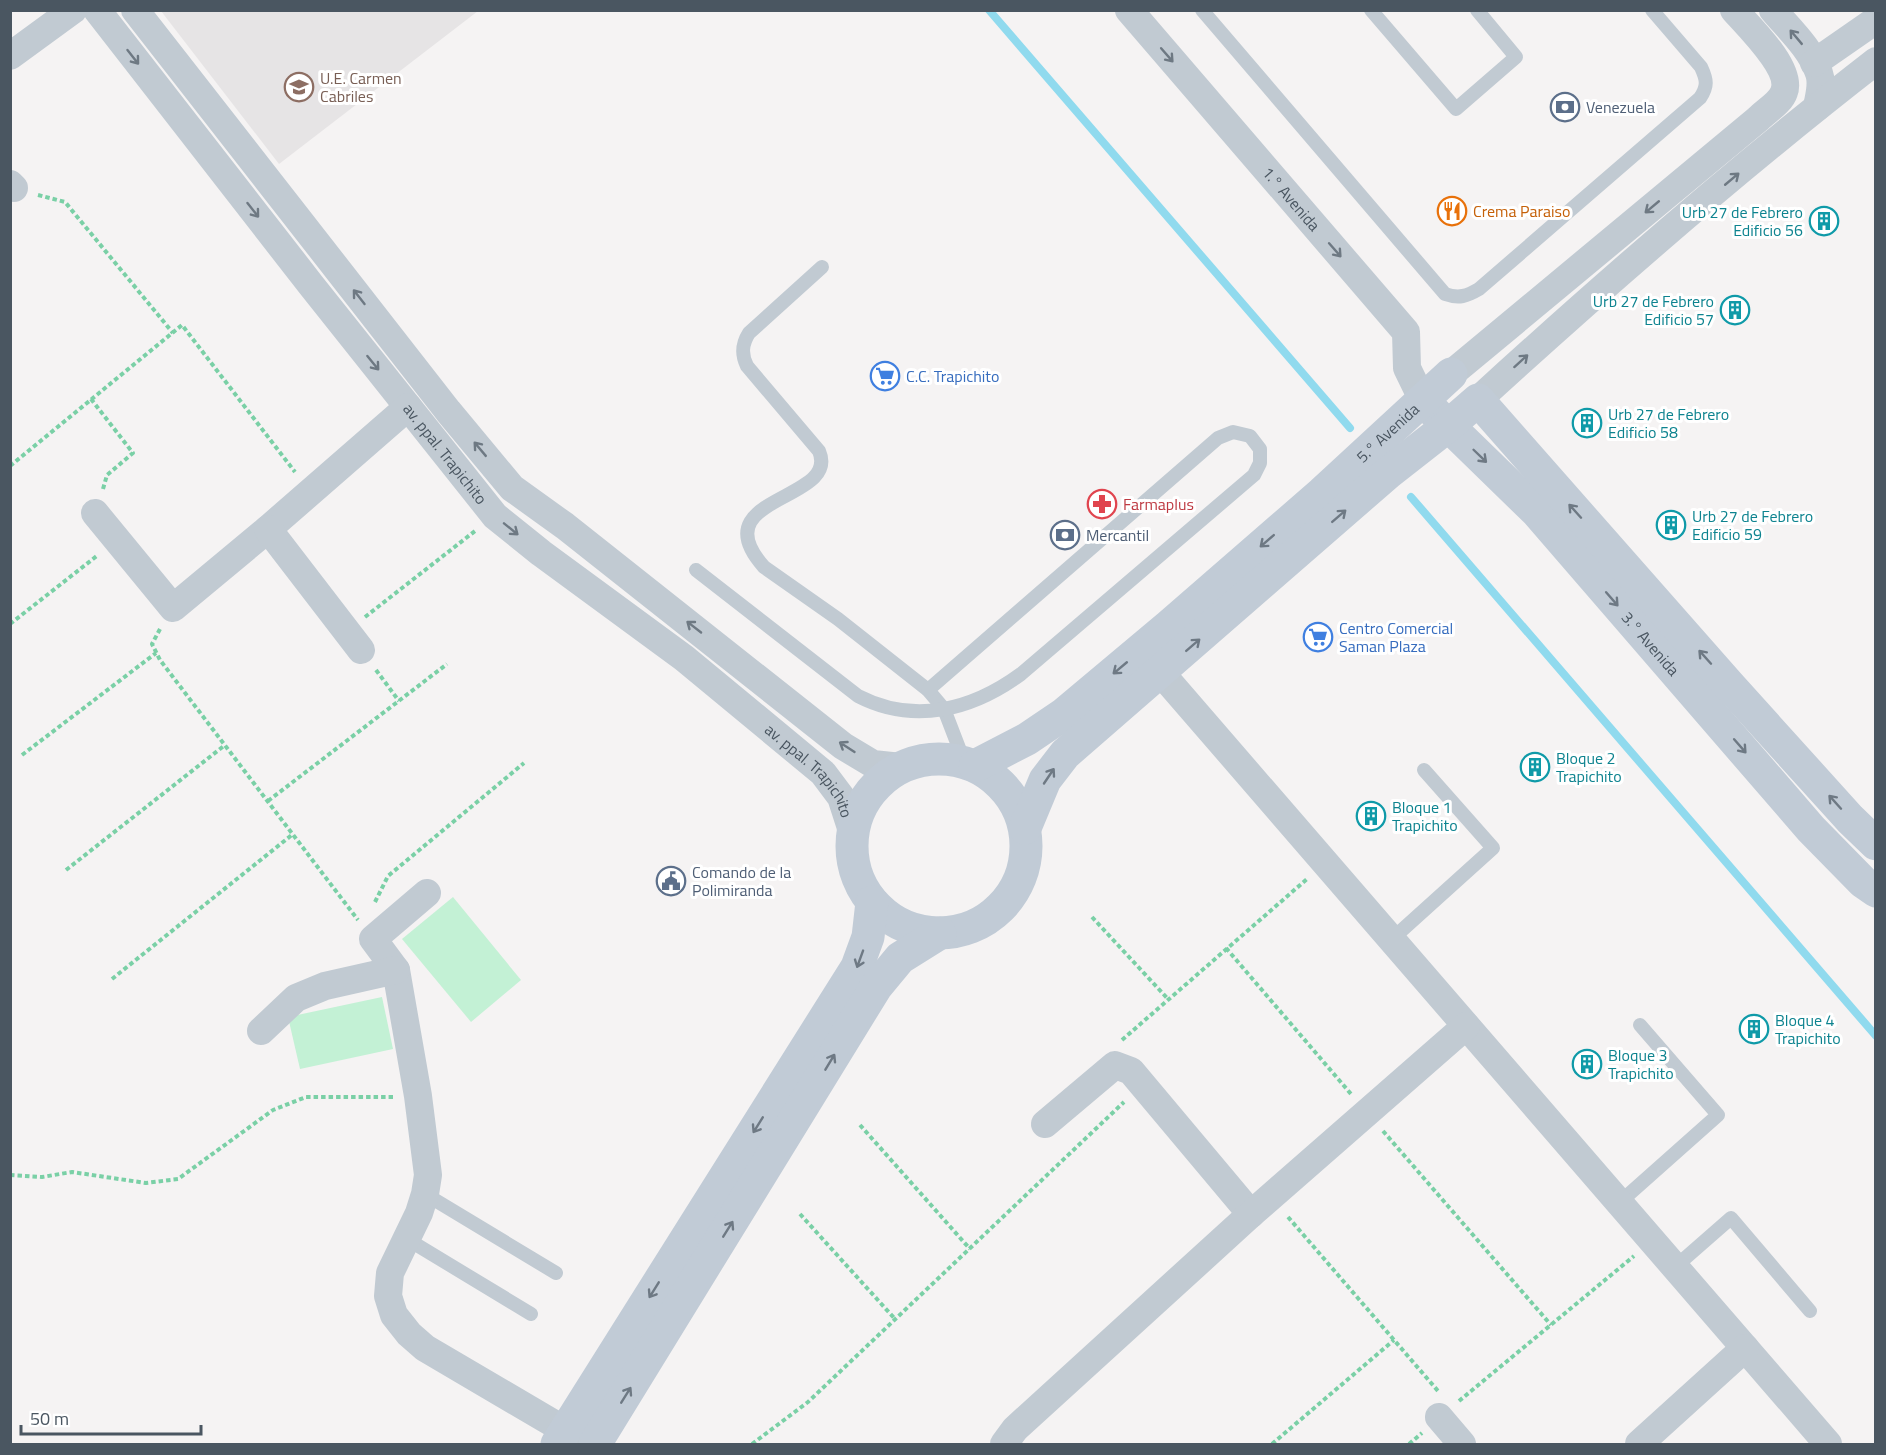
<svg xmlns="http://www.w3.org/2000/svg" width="1886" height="1455" font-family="'Titillium Web',sans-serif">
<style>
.education{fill:#e6e4e5}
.pitch{fill:#c3f1d5}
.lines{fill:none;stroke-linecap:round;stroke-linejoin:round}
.stream{stroke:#90daee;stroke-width:8}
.path{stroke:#7ad0a6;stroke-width:4;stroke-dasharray:4.5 3;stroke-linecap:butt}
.lane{stroke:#c1cad2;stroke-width:14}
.street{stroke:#c1cad2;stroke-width:28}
.secondary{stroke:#c1cbd6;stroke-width:33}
.oneway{stroke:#6e7983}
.oneway2{stroke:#6e7984}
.labels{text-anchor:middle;stroke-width:6;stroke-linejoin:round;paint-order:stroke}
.education-label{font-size:16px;fill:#785e54;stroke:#fff;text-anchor:start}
.service-label{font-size:16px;fill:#4e5e75;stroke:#fff;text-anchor:start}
.street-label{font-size:16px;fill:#4a5661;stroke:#fff}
.food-label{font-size:16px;fill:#c56008;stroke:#fff;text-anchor:start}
.culture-label{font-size:16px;fill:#0d838f;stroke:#fff;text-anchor:start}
.shop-label{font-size:16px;fill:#366cbe;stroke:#fff;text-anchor:start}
.health-label{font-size:16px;fill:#be3a42;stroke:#fff;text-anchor:start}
</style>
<rect width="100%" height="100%" fill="#f5f3f3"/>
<path class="education" d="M161,11H478L279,164Z"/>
<g class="pitch">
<path d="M453,897L521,980L471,1022L402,939Z"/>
<path d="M382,997L393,1049L300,1069L288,1017Z"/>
</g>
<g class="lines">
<g class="stream">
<path d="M989,10L1350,428"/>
<path d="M1411,497L1876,1036"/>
</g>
<g class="path">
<path d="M38,195L65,202L173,333"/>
<path d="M91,399L133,453L107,475L103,489"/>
<path d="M10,466L182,325L295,472"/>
<path d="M365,617L475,531"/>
<path d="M10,624L98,555"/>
<path d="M160,629L152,644L160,660L358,920"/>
<path d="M376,670L399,701"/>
<path d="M22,755L156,653"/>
<path d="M268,801L447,664"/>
<path d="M66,870L225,745"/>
<path d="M375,902L388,876L524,763"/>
<path d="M1092,917L1168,999"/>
<path d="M1226,948L1351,1094"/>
<path d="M112,979L293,834"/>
<path d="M1122,1040L1307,879"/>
<path d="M860,1125L970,1249"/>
<path d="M1383,1131L1551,1325"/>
<path d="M10,1175L42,1177L72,1172L146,1183L178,1179L273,1110L306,1097H393"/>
<path d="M800,1214L895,1319"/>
<path d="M1288,1217L1438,1391"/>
<path d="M1459,1401L1634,1256"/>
<path d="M752,1444L808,1402L1124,1102"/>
<path d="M1272,1444L1394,1340"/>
<path d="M1409,1444L1422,1433"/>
</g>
<g class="lane">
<path d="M1202,10L1445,294C1459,299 1467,296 1479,289L1700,98C1708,86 1707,80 1701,67L1652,10"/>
<path d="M1371,10L1456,109L1516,57L1477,10"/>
<path d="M822,267L749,333C742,344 741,354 747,366L819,451C841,502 700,495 764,567L838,619L928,690L944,709L964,761"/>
<path d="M696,570L858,696C914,725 972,710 1021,674L1254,475L1260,463V449L1250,436L1233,432L1218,438L928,690"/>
<path d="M1391,940L1493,848L1424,770"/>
<path d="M425,1194L556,1273"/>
<path d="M1619,1203L1718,1115L1640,1025"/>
<path d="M407,1239L531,1314"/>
<path d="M1675,1267L1731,1218L1810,1311"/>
</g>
<g class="street">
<path id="s1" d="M97,10L311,285L495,516L541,553L684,658L823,773L841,797L852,831"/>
<path d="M135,10L448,411L512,488L565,526L843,746L873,764L901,767"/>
<path id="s2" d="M1129,10L1406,332L1407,368L1423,401"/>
<path d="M1773,10C1789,29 1811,49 1819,73C1823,84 1819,96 1817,107"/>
<path d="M10,56L73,10"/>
<path d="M1814,63L1876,20"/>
<path d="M10,184L14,188"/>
<path d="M1451,374L1758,119C1766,111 1781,102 1784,92C1793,69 1749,27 1734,10"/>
<path d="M1478,400C1606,283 1738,168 1876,61"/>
<path d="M95,513L173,608L268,529L408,407"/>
<path d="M268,529L361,650"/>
<path d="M1161,673L1828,1444"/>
<path d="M427,893L373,939L396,970L418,1096L428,1175L425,1194L419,1213L390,1273L388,1296L394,1315L409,1334L425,1348L585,1442"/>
<path d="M261,1031L296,998L325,986L396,970"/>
<path d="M1045,1124L1115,1065L1131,1071L1251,1214"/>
<path d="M1439,1417L1462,1444"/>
<path d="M1004,1444L1015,1429L1251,1214L1466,1026"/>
<path d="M1639,1444L1745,1348"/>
</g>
<g class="secondary">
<path id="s3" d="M1423,401L1537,512L1811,829L1863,882L1876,891"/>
<circle cx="939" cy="846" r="87"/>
<path id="s4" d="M975,766L1027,739L1064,714L1169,626L1322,493L1451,374"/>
<path d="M1025,828L1045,780L1065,754L1388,473L1448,426L1478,400L1729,685L1850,819L1876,844"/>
<path d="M557,1444L857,967L868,937L872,902"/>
<path d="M595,1444L876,987L900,958L940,933"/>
</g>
</g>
<defs><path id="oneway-shaft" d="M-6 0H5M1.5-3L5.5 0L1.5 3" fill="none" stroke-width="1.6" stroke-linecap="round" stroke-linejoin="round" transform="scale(1.5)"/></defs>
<g class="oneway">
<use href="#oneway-shaft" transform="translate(1796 37) rotate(-130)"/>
<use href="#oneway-shaft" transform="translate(1167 55) rotate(49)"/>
<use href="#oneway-shaft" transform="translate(133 57) rotate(52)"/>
<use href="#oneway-shaft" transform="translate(1732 179) rotate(-40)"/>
<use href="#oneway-shaft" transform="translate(1652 207) rotate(140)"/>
<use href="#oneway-shaft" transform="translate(253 210) rotate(52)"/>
<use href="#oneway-shaft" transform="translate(1335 250) rotate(49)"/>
<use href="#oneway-shaft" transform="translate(359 297) rotate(-128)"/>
<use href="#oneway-shaft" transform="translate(1521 361) rotate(-42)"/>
<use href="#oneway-shaft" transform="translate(373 363) rotate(51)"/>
<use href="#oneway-shaft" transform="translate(480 449) rotate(-130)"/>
<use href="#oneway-shaft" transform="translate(511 529) rotate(39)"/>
<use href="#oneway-shaft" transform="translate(694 627) rotate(-142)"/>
<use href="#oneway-shaft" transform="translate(847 747) rotate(-147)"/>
</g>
<g class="oneway2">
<use href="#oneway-shaft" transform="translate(1480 456) rotate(44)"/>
<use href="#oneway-shaft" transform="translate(1575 511) rotate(-132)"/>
<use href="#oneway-shaft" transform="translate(1339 516) rotate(-41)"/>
<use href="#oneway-shaft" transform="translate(1267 541) rotate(139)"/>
<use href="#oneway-shaft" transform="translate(1612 599) rotate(49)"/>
<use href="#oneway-shaft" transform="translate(1193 645) rotate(-41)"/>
<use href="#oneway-shaft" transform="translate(1705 657) rotate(-132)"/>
<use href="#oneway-shaft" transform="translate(1120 668) rotate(140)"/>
<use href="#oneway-shaft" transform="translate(1740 746) rotate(49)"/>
<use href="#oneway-shaft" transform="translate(1049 776) rotate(-56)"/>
<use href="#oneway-shaft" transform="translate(1835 802) rotate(-132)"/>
<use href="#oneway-shaft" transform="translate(860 959) rotate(110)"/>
<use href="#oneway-shaft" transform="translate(830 1062) rotate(-59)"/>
<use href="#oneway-shaft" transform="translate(758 1125) rotate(122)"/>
<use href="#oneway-shaft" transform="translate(728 1229) rotate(-58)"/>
<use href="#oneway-shaft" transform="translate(654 1290) rotate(122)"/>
<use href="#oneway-shaft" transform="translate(626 1395) rotate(-58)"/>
</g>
<defs>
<g id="school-ring" transform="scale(1.5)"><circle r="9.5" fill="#fff" stroke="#8d6e63" stroke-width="1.5"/><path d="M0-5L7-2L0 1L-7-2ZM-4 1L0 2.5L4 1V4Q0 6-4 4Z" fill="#8d6e63"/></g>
<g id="bank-ring" transform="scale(1.5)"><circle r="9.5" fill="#fff" stroke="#5c6f8a" stroke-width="1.5"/><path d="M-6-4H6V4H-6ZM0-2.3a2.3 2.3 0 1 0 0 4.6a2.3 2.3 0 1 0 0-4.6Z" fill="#5c6f8a"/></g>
<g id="restaurant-ring" transform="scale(1.5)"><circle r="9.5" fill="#fff" stroke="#e8710a" stroke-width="1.5"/><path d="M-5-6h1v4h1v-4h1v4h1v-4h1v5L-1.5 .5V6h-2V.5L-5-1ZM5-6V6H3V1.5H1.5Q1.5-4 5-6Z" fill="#e8710a"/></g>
<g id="building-ring" transform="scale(1.5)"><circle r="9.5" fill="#fff" stroke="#0f9aa8" stroke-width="1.5"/><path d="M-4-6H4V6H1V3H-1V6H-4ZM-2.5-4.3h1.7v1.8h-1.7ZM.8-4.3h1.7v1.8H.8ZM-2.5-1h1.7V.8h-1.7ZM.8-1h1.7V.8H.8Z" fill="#0f9aa8"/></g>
<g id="supermarket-ring" transform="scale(1.5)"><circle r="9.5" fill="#fff" stroke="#3f7fe0" stroke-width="1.5"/><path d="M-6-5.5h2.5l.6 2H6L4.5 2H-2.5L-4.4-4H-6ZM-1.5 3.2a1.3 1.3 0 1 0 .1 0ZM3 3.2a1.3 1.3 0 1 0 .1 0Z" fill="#3f7fe0"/></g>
<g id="pharmacy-ring" transform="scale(1.5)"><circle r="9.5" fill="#fff" stroke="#e0444e" stroke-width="1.5"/><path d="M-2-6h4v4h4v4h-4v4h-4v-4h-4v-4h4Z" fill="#e0444e"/></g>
<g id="civic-ring" transform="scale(1.5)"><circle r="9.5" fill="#fff" stroke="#5c6f8a" stroke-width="1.5"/><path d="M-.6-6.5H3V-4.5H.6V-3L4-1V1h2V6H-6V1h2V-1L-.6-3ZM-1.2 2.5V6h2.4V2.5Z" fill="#5c6f8a"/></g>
</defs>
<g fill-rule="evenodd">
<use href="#school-ring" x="299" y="87"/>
<use href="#bank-ring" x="1565" y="107"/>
<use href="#restaurant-ring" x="1452" y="211"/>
<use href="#building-ring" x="1824" y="221"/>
<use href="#building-ring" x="1735" y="310"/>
<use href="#supermarket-ring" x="885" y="376"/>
<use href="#building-ring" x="1587" y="423"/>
<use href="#pharmacy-ring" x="1102" y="504"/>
<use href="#building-ring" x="1671" y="525"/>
<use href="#bank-ring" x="1065" y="535"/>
<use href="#supermarket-ring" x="1318" y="637"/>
<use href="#building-ring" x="1535" y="767"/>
<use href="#building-ring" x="1371" y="816"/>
<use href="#civic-ring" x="671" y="881"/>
<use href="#building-ring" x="1754" y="1029"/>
<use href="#building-ring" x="1587" y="1064"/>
</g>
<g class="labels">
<g class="education-label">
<text x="320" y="84">U.E. Carmen<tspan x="320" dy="18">Cabriles</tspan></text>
</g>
<g class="service-label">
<text x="1586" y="113">Venezuela</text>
<text x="1086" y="541">Mercantil</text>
<text x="692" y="878">Comando de la<tspan x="692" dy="18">Polimiranda</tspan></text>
</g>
<g class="street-label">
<text dy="6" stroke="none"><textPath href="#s2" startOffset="249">1.° Avenida</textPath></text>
<text dy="6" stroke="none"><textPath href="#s4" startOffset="532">5.° Avenida</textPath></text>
<text dy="6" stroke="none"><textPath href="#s1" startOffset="564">av. ppal. Trapichito</textPath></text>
<text dy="6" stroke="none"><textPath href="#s3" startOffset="333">3.° Avenida</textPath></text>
<text dy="6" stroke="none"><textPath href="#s1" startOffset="1050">av. ppal. Trapichito</textPath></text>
</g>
<g class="food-label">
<text x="1473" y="217">Crema Paraiso</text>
</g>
<g class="culture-label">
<text x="1803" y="218" text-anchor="end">Urb 27 de Febrero<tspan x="1803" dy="18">Edificio 56</tspan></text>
<text x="1714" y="307" text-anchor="end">Urb 27 de Febrero<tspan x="1714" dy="18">Edificio 57</tspan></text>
<text x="1608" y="420">Urb 27 de Febrero<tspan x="1608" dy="18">Edificio 58</tspan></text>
<text x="1692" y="522">Urb 27 de Febrero<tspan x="1692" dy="18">Edificio 59</tspan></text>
<text x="1556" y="764">Bloque 2<tspan x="1556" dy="18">Trapichito</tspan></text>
<text x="1392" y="813">Bloque 1<tspan x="1392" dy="18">Trapichito</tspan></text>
<text x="1775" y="1026">Bloque 4<tspan x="1775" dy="18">Trapichito</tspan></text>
<text x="1608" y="1061">Bloque 3<tspan x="1608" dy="18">Trapichito</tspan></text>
</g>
<g class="shop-label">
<text x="906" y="382">C.C. Trapichito</text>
<text x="1339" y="634">Centro Comercial<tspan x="1339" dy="18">Saman Plaza</tspan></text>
</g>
<g class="health-label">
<text x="1123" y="510">Farmaplus</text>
</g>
</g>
<rect width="1886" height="1455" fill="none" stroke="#4a5661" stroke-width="24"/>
<path d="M21 1425v9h180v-9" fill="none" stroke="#4a5661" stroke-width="3"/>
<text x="30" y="1425" font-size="18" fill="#4a5661" stroke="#ffffff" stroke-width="4.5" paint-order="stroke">50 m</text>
</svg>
